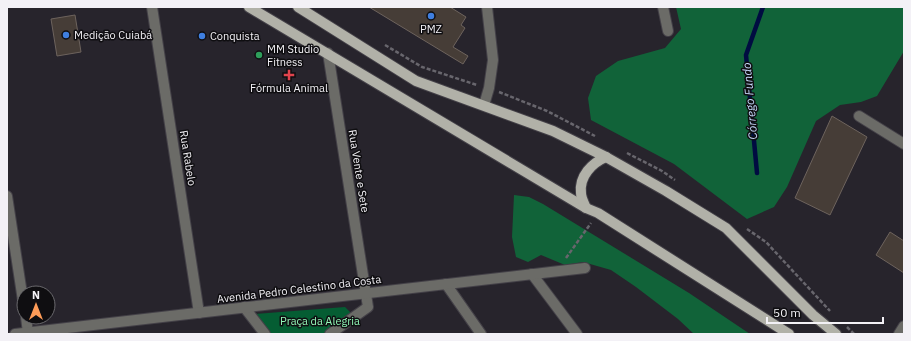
<svg xmlns="http://www.w3.org/2000/svg" width="911" height="341" font-family="'IBM Plex Sans',sans-serif">
<style>
.green{fill:#055d33}
.forest{fill:#116339}
.lines{fill:none;stroke-linecap:round;stroke-linejoin:round}
.stream{stroke:#000c41;stroke-width:4.5}
.building{fill:#463d37;stroke:#6d635d}
.minor-casing{stroke:#444148;stroke-width:12}
.primary-casing{stroke:#444148;stroke-width:12}
.path{stroke:#68666d;stroke-width:2.5;stroke-dasharray:4 2;stroke-linecap:butt}
.minor{stroke:#6b6b67;stroke-width:10}
.primary{stroke:#b1b1a8;stroke-width:10}
.shop-dot{fill:#3f7fe0;stroke:#0f0e11;stroke-width:1.5}
.leisure-dot{fill:#2e9e5b;stroke:#0f0e11;stroke-width:1.5}
.health-dot{fill:#e0444e;stroke:#0f0e11;stroke-width:1.5}
.labels{text-anchor:middle;stroke-width:3;stroke-linejoin:round;paint-order:stroke}
.poi-label{font-size:11px;fill:#f3f1f6;stroke:#0f0e11;text-anchor:start}
.street-label{font-size:11px;fill:#f3f1f6;stroke:#0f0e11}
.park-label{font-size:11px;fill:#92f8b8;stroke:#0f0e11}
.water-label{font-size:12px;font-style:italic;fill:#c4d6f9;stroke:#0f0e11}
</style>
<rect width="100%" height="100%" fill="#27242c"/>
<path class="green" d="M345,307L350,312L351,314L324,334H268L255,314Z"/>
<g class="forest">
<path d="M676,7H904V51L877,96L861,102L840,105L816,121L787,187L774,207L747,219L674,164L591,120L588,98L596,76L618,61L665,48L681,29Z"/>
<path d="M514,195L529,197L543,204L689,293L750,334H694L678,319L636,287L611,270L583,262L565,265L541,255L528,262L516,257L512,237Z"/>
</g>
<g class="lines">
<path class="stream" d="M757,173L746,55L763,7"/>
</g>
<g class="building">
<path d="M369,7H450L466,17L461,25L465,28L453,47L468,56L463,64Z"/>
<path d="M75,15L81,52L57,56L51,19Z"/>
<path d="M832,116L867,137L830,215L795,198Z"/>
<path d="M890,232L904,241V273L876,255Z"/>
</g>
<g class="lines">
<g class="minor-casing">
<g id="minor">
<path d="M152,7L199,313"/>
<path d="M663,7L668,31"/>
<path d="M328,53L368,307L330,334"/>
<path d="M484,105L489,88L493,60L487,7"/>
<path d="M859,116L904,144"/>
<path d="M7,196L24,307"/>
<path d="M532,274L577,334"/>
<path d="M446,284L481,334"/>
<path d="M244,307L265,334"/>
<path d="M26,317L28,333"/>
<path d="M15,334L585,268"/>
<path d="M899,334L904,326"/>
</g>
</g>
<g class="primary-casing">
<g id="primary">
<path d="M249,7L586,208L598,213L789,334"/>
<path d="M298,7L416,81L553,131L606,157L666,191L726,228L813,315L836,334"/>
<path d="M586,208C584,203 581,198 581,193C579,176 592,163 606,157"/>
</g>
</g>
<g class="path">
<path d="M385,45L422,67L477,85"/>
<path d="M499,92L547,111L595,136"/>
<path d="M627,153L662,171L675,180"/>
<path d="M747,229L766,242L830,311"/>
<path d="M566,258L591,223"/>
<path d="M847,327L854,334"/>
</g>
<use href="#minor" class="minor"/>
<use href="#primary" class="primary"/>
</g>
<g class="shop-dot">
<circle cx="431" cy="16" r="4"/>
<circle cx="66" cy="35" r="4"/>
<circle cx="202" cy="36" r="4"/>
</g>
<circle class="leisure-dot" cx="259" cy="55" r="4"/>
<path class="health-dot" d="M287 69h4v4h4v4h-4v4h-4v-4h-4v-4h4z"/>
<g class="labels">
<g class="poi-label">
<text x="431" y="33" text-anchor="middle">PMZ</text>
<text x="74" y="39">Medição Cuiabá</text>
<text x="210" y="40">Conquista</text>
<text x="267" y="53">MM Studio<tspan x="267" dy="13">Fitness</tspan></text>
<text x="289" y="92" text-anchor="middle">Fórmula Animal</text>
</g>
<g class="street-label">
<text transform="translate(188 158) rotate(81)" y="4">Rua Rabelo</text>
<text transform="translate(359 171) rotate(81)" y="4">Rua Vente e Sete</text>
<text transform="translate(299 289) rotate(-7)" y="4">Avenida Pedro Celestino da Costa</text>
</g>
<g class="park-label">
<text x="320" y="325">Praça da Alegria</text>
</g>
<g class="water-label">
<text transform="translate(750 101) rotate(-95)" y="4">Córrego Fundo</text>
</g>
</g>
<rect width="911" height="341" fill="none" stroke="#f3f1f6" stroke-width="16"/>
<g transform="translate(36 305)"><circle r="19" fill="#0f0e11" stroke="#6a696d"/>
<path d="M0-3L7 15L0 10L-7 15Z" fill="#fe9c58"/>
<text y="-6" font-size="11" font-weight="bold" text-anchor="middle" fill="#f3f1f6">N</text>
</g>
<path d="M767 317v6h116v-6" fill="none" stroke="#f3f1f6" stroke-width="2"/>
<text x="773" y="317" font-size="12" fill="#f3f1f6" stroke="#0f0e11" stroke-width="3" paint-order="stroke">50 m</text>
</svg>
